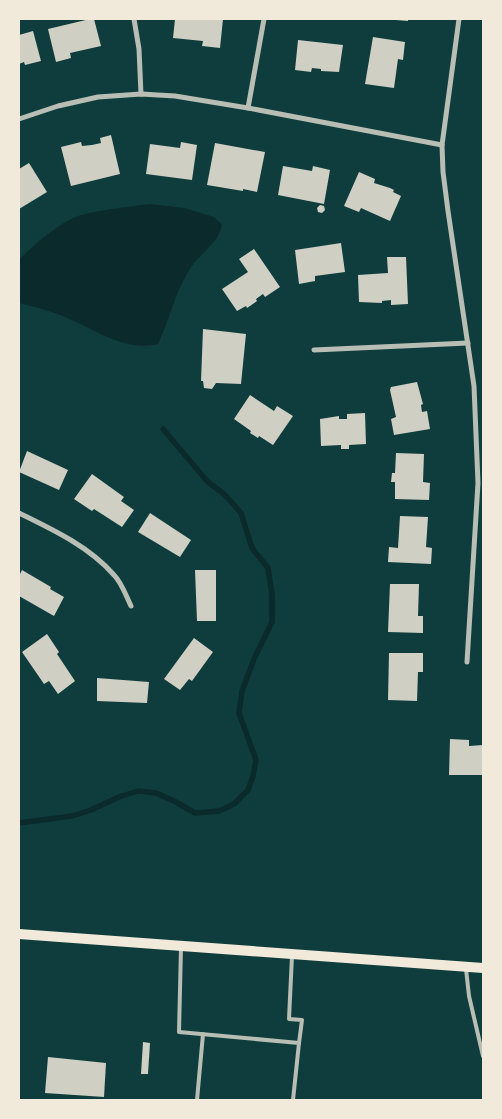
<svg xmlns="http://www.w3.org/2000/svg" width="502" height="1119" font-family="'Archivo Narrow',sans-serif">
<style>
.water{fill:#0a2a2b}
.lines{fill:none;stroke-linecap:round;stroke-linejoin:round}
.stream{stroke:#0a2a2b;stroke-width:5.5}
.building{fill:#cfcfc3}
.service{stroke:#b8beb3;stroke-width:4}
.minor{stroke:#b8beb3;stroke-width:5}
.secondary{stroke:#f1e9da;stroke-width:10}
</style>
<rect width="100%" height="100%" fill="#0f3d3e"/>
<path class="water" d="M150,204L184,208L214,217L222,225C219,241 205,250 195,262C176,286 171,317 158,344C124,352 97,330 67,318C52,311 35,307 19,303V260C33,245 61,221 81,215C103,209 127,207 150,204Z"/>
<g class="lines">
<path class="stream" d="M19,823L72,816L91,810L119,797L138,791L156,793L176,802L195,813L219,811L234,804L248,790L253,776L256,760L239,713L242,691L254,659L272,622V594L268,568L252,548L241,513L225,495L207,481L163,429"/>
</g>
<g class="building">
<path d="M90,19H94L101,46L70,53L71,58L56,62L48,29Z"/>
<path d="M175,19H223L220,48L202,46L203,41L173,38Z"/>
<path d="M396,19H408V21L396,20Z"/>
<path d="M33,31L41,61L25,65L24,62L19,64V35Z"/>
<path d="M373,37L405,42L403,60L398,59L394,88L365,84Z"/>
<path d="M298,40L343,45L339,72L321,71V69L312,68L311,72L295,70Z"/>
<path d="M111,135L120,174L71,186L61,147L81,142L82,146L92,145L101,143L100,138Z"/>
<path d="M181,142L197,145L192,180L146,174L150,144L180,148Z"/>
<path d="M215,143L265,152L257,192L243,189V191L207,185Z"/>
<path d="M29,163L47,192L19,209V169Z"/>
<path d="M283,166L312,171L313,166L330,170L324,204L278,195Z"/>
<path d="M359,172L375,179L374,183L390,188L394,190L393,192L401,196L390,221L361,208L359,212L344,206Z"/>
<path d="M320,205L324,206L325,210L322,213L318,212L317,208Z"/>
<path d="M341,243L345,272L315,276V281L299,284L295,250Z"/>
<path d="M254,249L280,287L265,297L263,294L256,299L257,301L250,306L247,308L246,306L237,311L222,289L248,272L239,259Z"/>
<path d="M387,257H406L408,304L391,305V300L382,301V303L359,302L358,275L388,273Z"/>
<path d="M203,329L246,334L241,384L216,383L212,389L204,388L203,381H201Z"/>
<path d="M417,382L423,404L421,405L422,412L427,411L430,429L394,435L391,419L396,417L390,390L391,387Z"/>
<path d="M250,395L274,411L277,406L293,416L273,445L259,436L258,438L250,433L251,431L234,419Z"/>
<path d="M365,413L366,444L349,445V449H341V445L321,446L320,419L339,416V419H347V414Z"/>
<path d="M27,451L68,470L59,490L19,472Z"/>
<path d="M396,453L424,454L423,482L430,483L429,500L395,499V482H391L392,473H395Z"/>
<path d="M92,474L124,497L121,501L134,510L122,527L94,509L92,511L74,499Z"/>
<path d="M150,513L191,540L180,557L138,532Z"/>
<path d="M400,516L428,517L426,547L432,548L431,564L388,562L389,547L398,548Z"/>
<path d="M22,570L51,587L50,589L64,597L54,616L19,596V576Z"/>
<path d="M195,570H216V621H197Z"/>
<path d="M390,584H419L418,616H423V633L388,632Z"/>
<path d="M47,634L59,652L57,654L75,681L58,694L49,681L44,684L22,652Z"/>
<path d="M194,638L213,652L192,681L189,679L180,690L164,679Z"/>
<path d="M389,653H423V672H418L417,701L388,700Z"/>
<path d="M97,678L149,682L147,703L97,701Z"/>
<path d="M450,739L469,740V746L483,745V775H449Z"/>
<path d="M143,1042L150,1043L148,1074H141Z"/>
<path d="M48,1057L106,1063L104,1097L45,1093Z"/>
</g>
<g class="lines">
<g class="service">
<path d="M181,947L179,1032L299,1043L293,1100"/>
<path d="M292,956L289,1019L302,1020L299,1043"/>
<path d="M466,969L469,996L483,1056"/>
<path d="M197,1100L203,1034"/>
</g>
<g class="minor">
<path d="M134,19L139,49L141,94"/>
<path d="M459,19L442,145L443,172L448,211L474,386L478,483L467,662"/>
<path d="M248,108L264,19"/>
<path d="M19,119L58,106L98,97L141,94L175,96L248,108L442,145"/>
<path d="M314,350L468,343"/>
<path d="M19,513C52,529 90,547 114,575C122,583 126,596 131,606"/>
</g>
<path class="secondary" d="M19,934L483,968"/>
</g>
<rect width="502" height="1119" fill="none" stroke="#f1e9da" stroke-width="40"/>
</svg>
